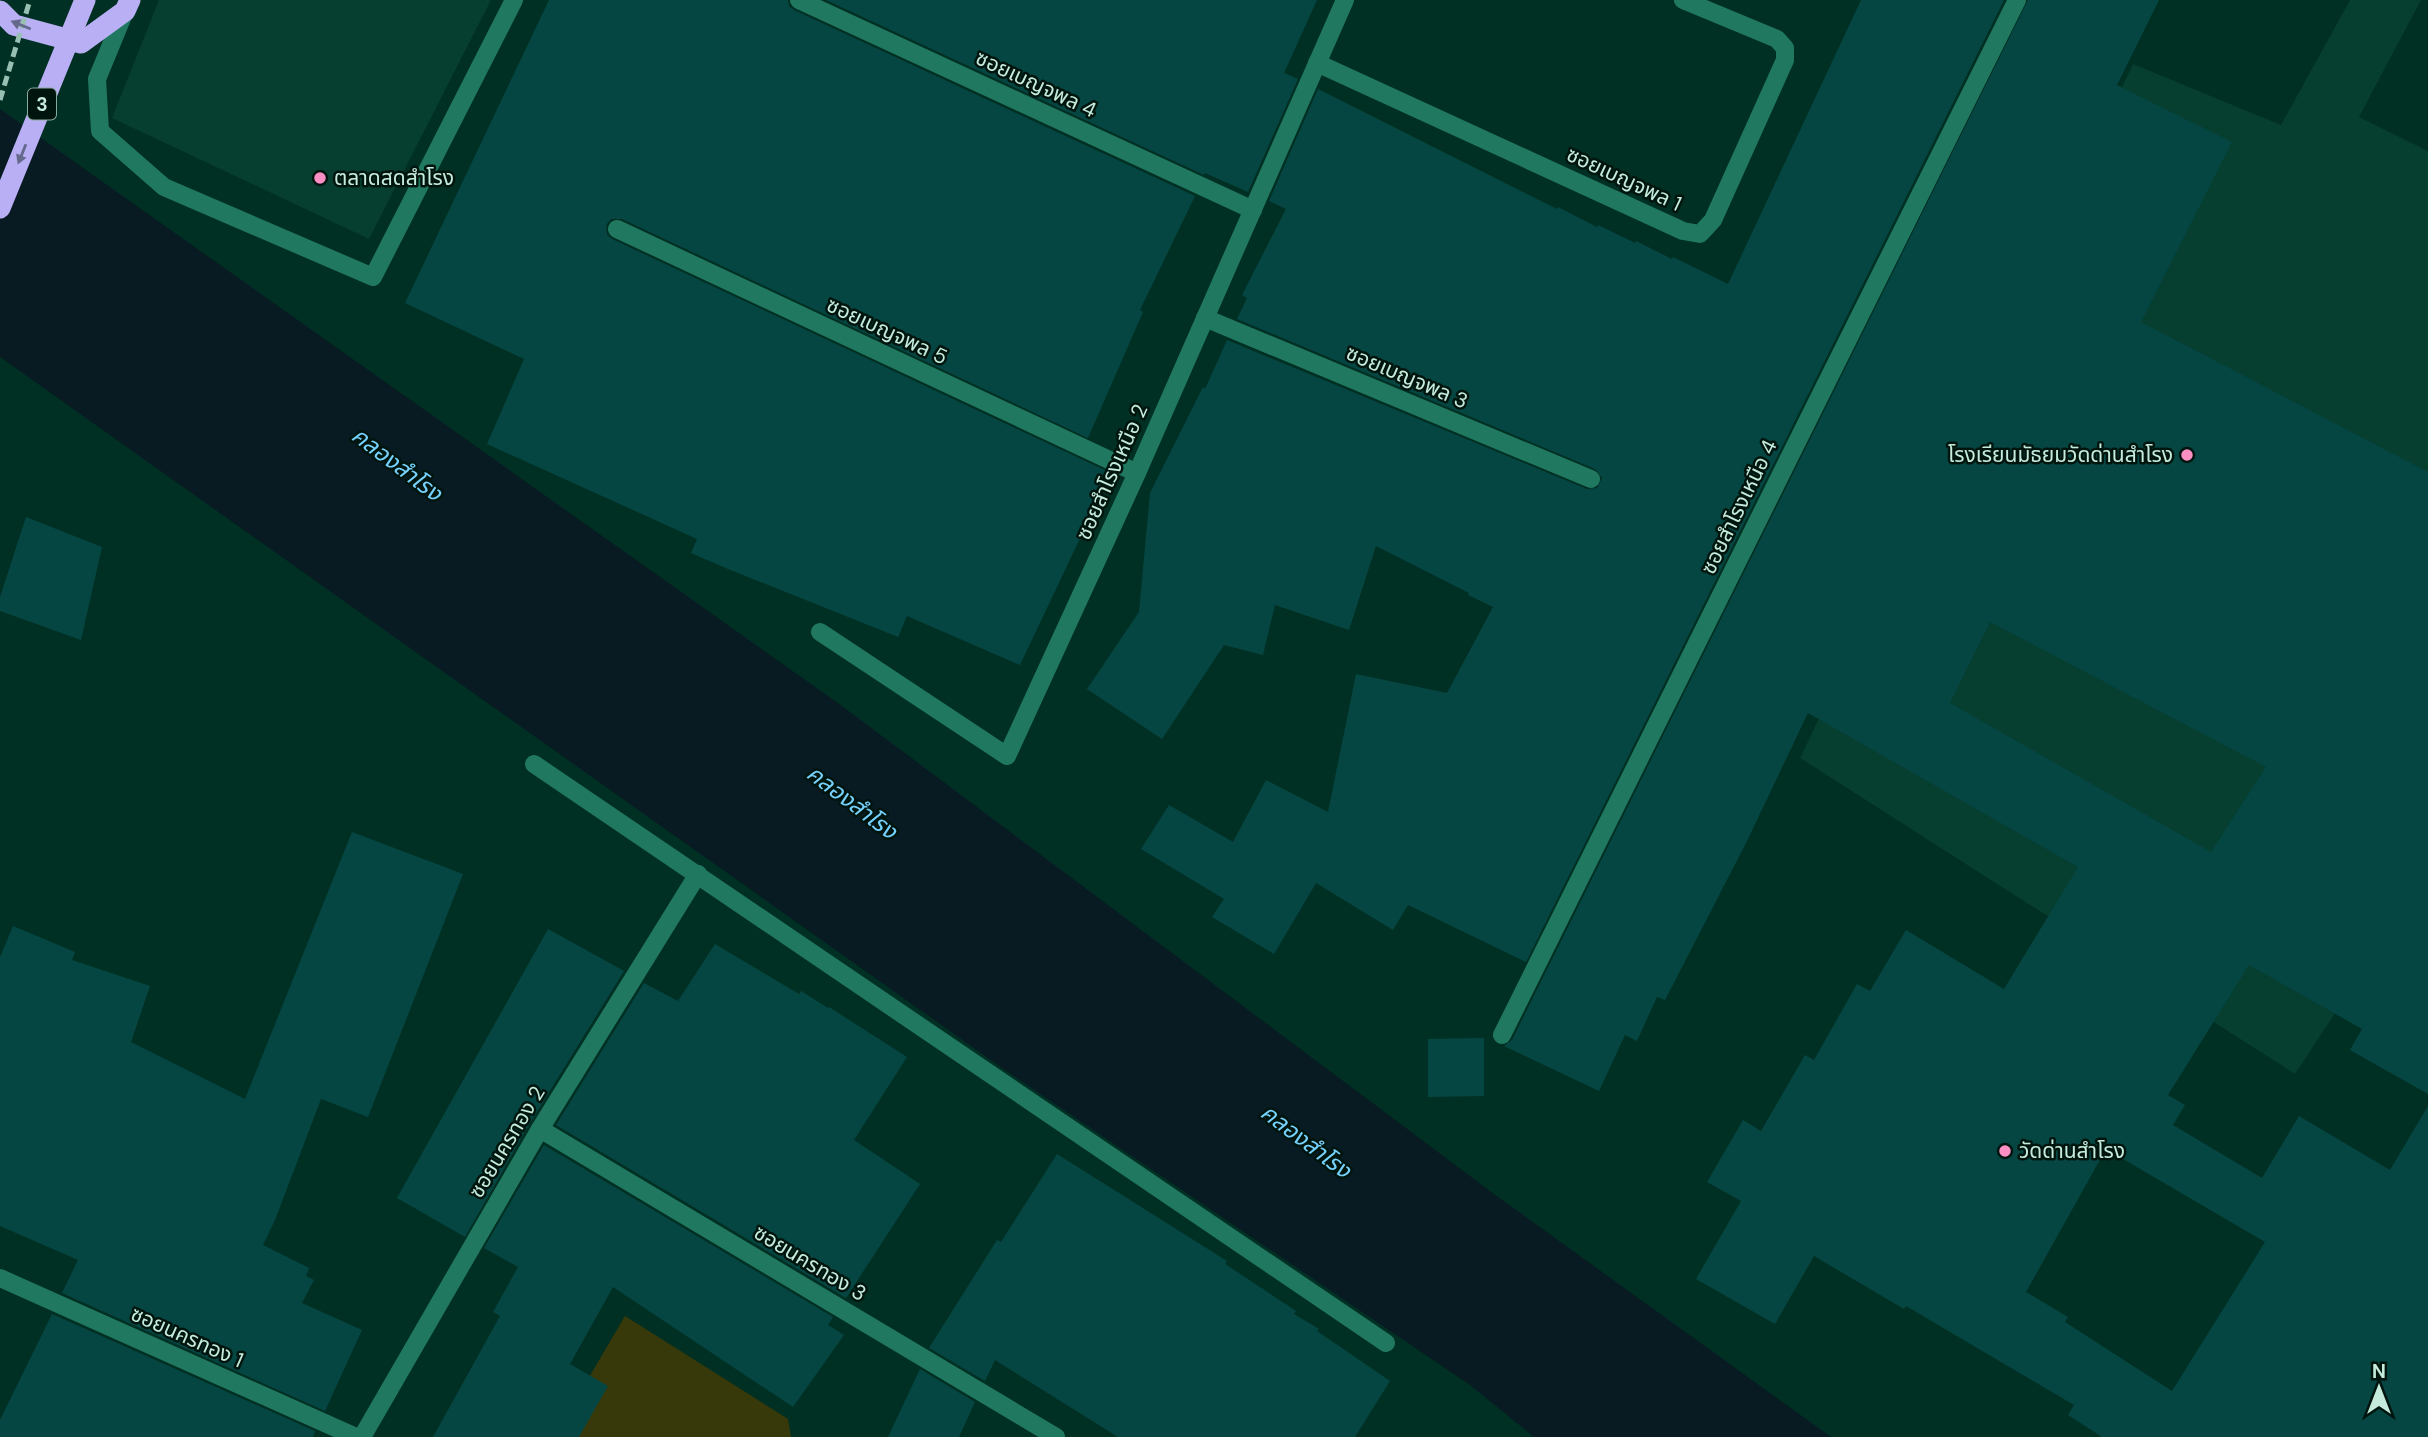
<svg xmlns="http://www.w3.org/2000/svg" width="2428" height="1437" font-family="'DM Sans','Noto Sans Thai',sans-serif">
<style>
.built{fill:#063e30}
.green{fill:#38390a}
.water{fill:#081b23}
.building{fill:#054643;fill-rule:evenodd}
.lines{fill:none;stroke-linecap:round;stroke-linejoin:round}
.minor{stroke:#217860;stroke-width:18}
.highway{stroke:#b8aff4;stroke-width:21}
.rail{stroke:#97c0b2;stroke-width:5;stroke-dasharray:10 5;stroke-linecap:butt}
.oneway{fill:#656a8c}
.poi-dot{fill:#fb8fc4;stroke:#00150e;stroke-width:2.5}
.labels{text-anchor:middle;stroke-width:5;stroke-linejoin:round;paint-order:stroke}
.shield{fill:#00150e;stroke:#89ab9e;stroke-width:2}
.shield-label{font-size:19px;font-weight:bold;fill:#c4ebdc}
.street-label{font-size:21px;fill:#c4ebdc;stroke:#00150e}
.poi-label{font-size:21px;fill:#c4ebdc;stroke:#00150e;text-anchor:start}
.water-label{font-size:23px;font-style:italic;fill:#75d2fd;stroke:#00150e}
</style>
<rect width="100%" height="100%" fill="#003023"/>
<g class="built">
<path d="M159,0H491L369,239L112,118Z"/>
<path d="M2350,0H2421L2359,117L2428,151V872L2295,1074L1800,758L2133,64L2281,125Z"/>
</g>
<path class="green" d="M625,1316L788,1419L791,1437H554Z"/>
<path class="water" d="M0,109L842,706L1494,1194L1831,1437H1534L1470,1385L1002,1068L0,357Z"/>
<g class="building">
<path d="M549,0H788L789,6L794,10L1195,196L1140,310L1143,312L1088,438L622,219H611L606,225L607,235L612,239L1111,473L1020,665L907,616L898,637L728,569L691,553L697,539L487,444L524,359L405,303Z"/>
<path d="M826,0H1317L1284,73L1298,79L1248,192L1205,173L1204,175Z"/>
<path d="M1861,0H2004L1526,962L1408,905L1393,930L1316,883L1274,954L1212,917L1224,899L1141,849L1169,805L1233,842L1266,780L1328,812L1356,674L1447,693L1493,607L1468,595L1469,593L1376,546L1349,630L1275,605L1263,655L1224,645L1162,739L1087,689L1139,612L1150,493L1203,387L1205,389L1227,340L1587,489L1597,488L1602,478L1595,469L1237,319L1247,298L1242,295L1286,209L1269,201L1318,89L1557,209L1558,207L1597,227L1598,225L1635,243L1636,241L1672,259L1673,257L1728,284Z"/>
<path d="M2028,0H2159L2117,85L2232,142L2141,322L2428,472V1094L2350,1050L2362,1029L2249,965L2168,1095L2185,1105L2173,1125L2262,1178L2299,1116L2390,1170L2428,1106V1437H2102L2068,1415L2074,1405L1906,1306L1904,1309L1814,1256L1775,1324L1696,1279L1741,1201L1707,1182L1743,1120L1761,1131L1805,1055L1814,1060L1857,984L1870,991L1906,930L2004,989L2078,867L1808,713L1746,843L1665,1000L1657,997L1637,1041L1625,1035L1599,1091L1504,1046L1512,1040ZM1990,622L2266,767L2211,852L1950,703ZM2106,1149L2265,1242L2172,1391L2065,1322L2068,1317L2026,1292Z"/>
<path d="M26,517L102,547L81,640L0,611V597Z"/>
<path d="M352,832L463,874L368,1117L321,1099L275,1220L263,1245L309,1268L306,1276L314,1280L302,1303L362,1330L325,1411L62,1293L78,1260L0,1226V957L13,926L75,952L72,960L150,986L131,1042L245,1099Z"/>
<path d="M548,929L624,971L530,1123L465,1237L397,1198Z"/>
<path d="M715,944L799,994L801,991L828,1008L829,1007L907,1057L854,1140L920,1184L846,1298L556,1125L644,983L678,1001Z"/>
<path d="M1484,1038V1096L1428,1097V1039Z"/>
<path d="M544,1145L833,1317L828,1325L844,1335L793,1407L613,1287L570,1364L608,1386L579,1437H433L500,1316L493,1312L518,1267L484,1248Z"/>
<path d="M1057,1154L1227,1261L1225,1264L1296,1311L1294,1314L1319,1329L1317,1331L1390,1381L1355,1437H1118L995,1360L985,1381L929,1348L997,1240L1001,1242Z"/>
<path d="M52,1314L315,1431L313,1437H0V1420Z"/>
<path d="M920,1369L975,1402L959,1437H888Z"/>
</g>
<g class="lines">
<g class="minor">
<path d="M799,0L1253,210"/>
<path d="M125,11L97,79L100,131L164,187L373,277L514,0"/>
<path d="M1317,63L1683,231L1700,234L1713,220L1785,60V48L1777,39L1683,0"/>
<path d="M617,229L1137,473"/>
<path d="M1205,318L1591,479"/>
<path d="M820,632L1007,756L1137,473L1345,0"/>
<path d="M534,764L1386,1343"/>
<path d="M1502,1035L2017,0"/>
<path d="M540,1129L1056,1437"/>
<path d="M0,1278L356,1437"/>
<path d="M362,1437L540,1129L698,874"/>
</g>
<g class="highway">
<path d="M0,11L14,25L81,43L125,11L130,0"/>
<path d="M0,208L85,0"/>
</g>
<path class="rail" d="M0,100L30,0"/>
</g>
<defs><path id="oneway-solid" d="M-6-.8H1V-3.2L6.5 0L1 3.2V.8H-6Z" transform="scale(1.75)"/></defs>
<g class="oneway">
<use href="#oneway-solid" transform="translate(21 25) rotate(-158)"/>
<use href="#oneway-solid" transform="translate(22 154) rotate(112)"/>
</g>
<g class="poi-dot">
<circle cx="320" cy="178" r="7"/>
<circle cx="2187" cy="455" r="7"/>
<circle cx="2005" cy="1151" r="7"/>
</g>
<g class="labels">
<rect class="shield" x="28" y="88.5" width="28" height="31" rx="5"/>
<g class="shield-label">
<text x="42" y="111">3</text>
</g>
<g class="street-label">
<text transform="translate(1036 84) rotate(25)" y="7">ซอยเบญจพล 4</text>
<text transform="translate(1624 179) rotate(25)" y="7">ซอยเบญจพล 1</text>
<text transform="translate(887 331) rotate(25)" y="7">ซอยเบญจพล 5</text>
<text transform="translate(1407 377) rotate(23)" y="7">ซอยเบญจพล 3</text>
<text transform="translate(1112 472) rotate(-66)" y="7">ซอยสำโรงเหนือ 2</text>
<text transform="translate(1739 507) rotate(-64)" y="7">ซอยสำโรงเหนือ 4</text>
<text transform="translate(507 1142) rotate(-59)" y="7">ซอยนครทอง 2</text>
<text transform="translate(810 1263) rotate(31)" y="7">ซอยนครทอง 3</text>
<text transform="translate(187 1337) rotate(24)" y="7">ซอยนครทอง 1</text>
</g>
<g class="poi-label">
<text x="334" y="185">ตลาดสดสำโรง</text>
<text x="2173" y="462" text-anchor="end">โรงเรียนมัธยมวัดด่านสำโรง</text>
<text x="2019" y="1158">วัดด่านสำโรง</text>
</g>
<g class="water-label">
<text transform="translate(397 464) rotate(37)" y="8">คลองสำโรง</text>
<text transform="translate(852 802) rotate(37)" y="8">คลองสำโรง</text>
<text transform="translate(1306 1141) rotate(37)" y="8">คลองสำโรง</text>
</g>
</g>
<g transform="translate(2379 1388)" stroke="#00150e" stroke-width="5" paint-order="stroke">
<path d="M0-5L12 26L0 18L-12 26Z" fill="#c4ebdc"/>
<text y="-10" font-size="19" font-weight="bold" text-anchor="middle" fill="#c4ebdc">N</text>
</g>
</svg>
